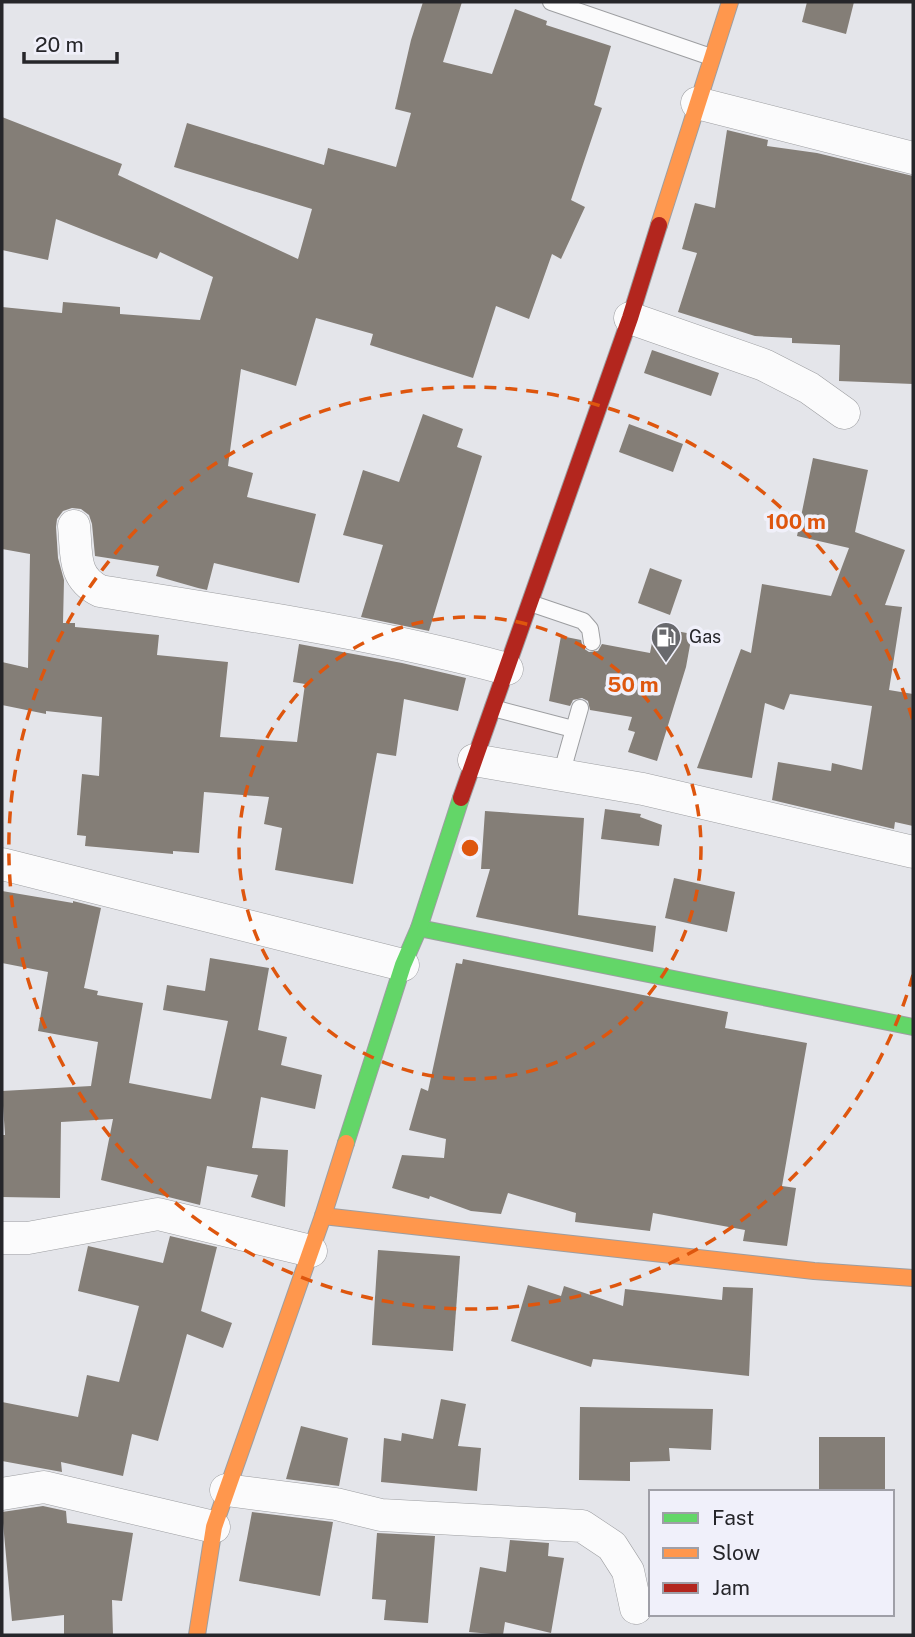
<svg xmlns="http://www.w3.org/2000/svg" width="915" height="1637" font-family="'Public Sans',sans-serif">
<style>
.building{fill:#847e77}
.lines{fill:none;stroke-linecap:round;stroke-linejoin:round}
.lane-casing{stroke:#9d9ea1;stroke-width:18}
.street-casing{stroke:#9d9ea1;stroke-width:33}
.fast-casing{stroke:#9d9ea1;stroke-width:18}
.slow-casing{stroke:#9d9ea1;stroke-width:18}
.jam-casing{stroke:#9d9ea1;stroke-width:18}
.lane{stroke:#fbfbfc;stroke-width:16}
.street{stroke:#fbfbfc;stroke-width:32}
.fast{stroke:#63d668;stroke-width:16}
.slow{stroke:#ff974d;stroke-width:16}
.jam{stroke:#b3261e;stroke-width:16}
.ring{fill:none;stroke:#de560e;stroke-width:3.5;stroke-dasharray:12 9}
.labels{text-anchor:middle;stroke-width:7;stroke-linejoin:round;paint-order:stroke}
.poi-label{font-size:18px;fill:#26262a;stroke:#f0f0fa;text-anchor:start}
.centre{fill:#de560e;stroke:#f0f0fa;stroke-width:3.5}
.ring-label{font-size:21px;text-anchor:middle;font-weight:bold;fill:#de560e;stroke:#f0f0fa;stroke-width:7;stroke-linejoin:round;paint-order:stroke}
</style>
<rect width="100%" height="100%" fill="#e4e5ea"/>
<g class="building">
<path d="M423,2H462L443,62L492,74L515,9L547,21L546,25L611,46L594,105L602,108L571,200L585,207L561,259L552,254L529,319L496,306L473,378L370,345L373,334L316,318L296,386L241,369L228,466L253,473L247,497L316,514L299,583L214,563L207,590L198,588L156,576L159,566L95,556L92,524L89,515L81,509L72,508L63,511L57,519L56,527L58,558L64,580L63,623H75V627L159,635L157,655L228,662L220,737L297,742L305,684L293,682L299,644L402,663L466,678L458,711L404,699L396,756L377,753L353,884L275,870L282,828L264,824L269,797L204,792L199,853L173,851V854L85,846L86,836L77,835L82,774L99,776L102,717L46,711V714L2,705V662L28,668L30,554L2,549V307L62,313L63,302L120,307V314L200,320L213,277L160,252L157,259L56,219L48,260L2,250V117L122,164L118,175L298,259L312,209L174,167L187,123L324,165L328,148L396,167L411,113L395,109L411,40Z"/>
<path d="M807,2H854L846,34L802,22Z"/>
<path d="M727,130L768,140L767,146L817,153L913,176V384L839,381L840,345L792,343V338L755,336L678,312L697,253L682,249L695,203L715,208Z"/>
<path d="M652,350L719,373L711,396L644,373Z"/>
<path d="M423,414L463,429L457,447L482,456L429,631L361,617L383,545L343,535L363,470L399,482Z"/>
<path d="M629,424L683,444L673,472L619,452Z"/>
<path d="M813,458L868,470L855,532L905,550L885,605L902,607L889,690L913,694V826L895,822L894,829L772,800L778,762L831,771L832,763L862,770L872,706L790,694L784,710L765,703L752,778L697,768L741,649L751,653L762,584L831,596L849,548L797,536Z"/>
<path d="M650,568L682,580L670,615L638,603Z"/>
<path d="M655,627L692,634L686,667L657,761L628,752L635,732L628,730L632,717L590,710L588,701L582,698L573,700L570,706L549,701L561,636L581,640L583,648L589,652L598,651L602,644L650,653Z"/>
<path d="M605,809L641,814L640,817L662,825L659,846L601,839Z"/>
<path d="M485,811L584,818L578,915L656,926L653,952L476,917L490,869H481Z"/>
<path d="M674,878L735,892L727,932L665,918Z"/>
<path d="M2,891L73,903V901L101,908L84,988L98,991L97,995L143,1003L129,1083L211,1099L228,1021L163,1010L167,985L205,991L210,958L269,968L258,1030L287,1037L281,1065L322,1075L315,1109L261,1097L252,1148L288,1150L285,1207L251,1197L258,1175L207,1166L200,1205L101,1180L113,1119L61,1122L60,1198L2,1197V1135H5L2,1091L91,1086L98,1042L38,1031L48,972L2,963Z"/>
<path d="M463,959L728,1012L725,1028L807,1043L782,1186L796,1188L787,1246L743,1241L745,1230L653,1213L650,1231L575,1222L576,1213L508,1193L501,1214L471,1211L430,1196L429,1199L392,1188L402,1155L444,1158L446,1139L409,1130L421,1088L428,1091L456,963L462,964Z"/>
<path d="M170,1236L217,1247L201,1311L232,1323L223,1348L187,1334L158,1441L132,1434L123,1476L61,1462L62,1472L2,1461V1402L78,1417L87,1375L119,1382L139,1306L78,1291L88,1246L163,1263Z"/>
<path d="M378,1250L460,1256L453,1351L372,1345Z"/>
<path d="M528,1285L561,1296L564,1286L623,1306L625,1289L722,1300L723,1287L753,1288L749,1376L593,1359L591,1367L511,1341Z"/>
<path d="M441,1399L466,1404L458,1446L481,1448L477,1491L381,1482L384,1438L401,1441L402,1433L433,1439Z"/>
<path d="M580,1407L713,1409L711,1450L669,1448L670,1461L630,1462V1481L579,1480Z"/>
<path d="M301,1426L348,1438L339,1486L286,1479Z"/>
<rect x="819" y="1437" width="66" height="55"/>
<path d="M43,1506L66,1511L67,1523L133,1533L122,1601L112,1600L113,1635H64V1615L12,1621L2,1512Z"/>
<path d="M252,1512L333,1522L320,1596L239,1581Z"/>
<path d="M377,1533L435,1536L428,1623L384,1620L386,1600L372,1599Z"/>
<path d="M510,1540L549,1543L548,1556L564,1558L551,1633L505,1622L503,1635L469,1632L480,1567L506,1572Z"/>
</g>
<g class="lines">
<g class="lane-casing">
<g id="lane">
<path d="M551,2L711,57"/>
<path d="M530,603L583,621L590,629L592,642"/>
<path d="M493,708L573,729"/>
<path d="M561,775L580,708"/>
</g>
</g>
<g class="street-casing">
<g id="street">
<path d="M697,103L913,158"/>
<path d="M630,318L764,365L809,388L844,413"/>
<path d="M74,526C77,554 72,577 100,591C236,613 373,633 507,669"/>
<path d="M474,760L643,789L913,852"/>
<path d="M2,864L403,965"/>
<path d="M2,1238H28L158,1214L311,1251"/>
<path d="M226,1490L336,1504L381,1515L582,1526L612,1546L628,1571L636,1608"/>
<path d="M2,1494L44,1487L214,1527"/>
</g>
</g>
<g class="fast-casing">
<g id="fast">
<path d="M419,928L913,1027"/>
<path d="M346,1143L403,965L419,928L461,798"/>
</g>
</g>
<g class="slow-casing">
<g id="slow">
<path d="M659,225L730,2"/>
<path d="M323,1216L814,1271L913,1278"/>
<path d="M197,1635L214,1527L323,1216L346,1143"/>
</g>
</g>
<g class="jam-casing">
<path id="jam" d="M461,798L630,318L659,225"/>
</g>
<use href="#lane" class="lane"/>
<use href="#street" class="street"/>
<use href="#fast" class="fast"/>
<use href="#slow" class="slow"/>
<use href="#jam" class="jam"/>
</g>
<g class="ring">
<circle cx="470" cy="848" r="231"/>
<path d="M913 975A461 461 0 1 1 913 721"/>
</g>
<defs>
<g id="fuel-pin" transform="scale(1.575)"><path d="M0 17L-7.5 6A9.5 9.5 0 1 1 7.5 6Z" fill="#68696d" stroke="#f0f0fa"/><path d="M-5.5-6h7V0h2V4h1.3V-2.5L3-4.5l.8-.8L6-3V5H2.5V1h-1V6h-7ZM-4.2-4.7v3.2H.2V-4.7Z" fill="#fff"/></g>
</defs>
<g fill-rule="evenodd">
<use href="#fuel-pin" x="666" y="637"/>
</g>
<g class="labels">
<g class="poi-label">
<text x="689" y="643">Gas</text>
</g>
</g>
<circle cx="470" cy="848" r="10" class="centre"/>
<g class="ring-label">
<text x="796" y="529">100 m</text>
<text x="633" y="692">50 m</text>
</g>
<rect width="915" height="1637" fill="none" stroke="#26262a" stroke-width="7"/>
<rect x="649" y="1490" width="245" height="126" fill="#f0f0fa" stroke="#9f9fa7" stroke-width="2"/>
<rect x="663" y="1513" width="35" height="10" fill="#63d668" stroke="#9f9fa7" stroke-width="2"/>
<text x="712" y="1525" font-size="21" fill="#26262a">Fast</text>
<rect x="663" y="1548" width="35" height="10" fill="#ff974d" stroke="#9f9fa7" stroke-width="2"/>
<text x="712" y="1560" font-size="21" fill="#26262a">Slow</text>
<rect x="663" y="1583" width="35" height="10" fill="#b3261e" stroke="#9f9fa7" stroke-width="2"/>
<text x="712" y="1595" font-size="21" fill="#26262a">Jam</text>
<path d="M24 52v10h93v-10" fill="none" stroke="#26262a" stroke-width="3.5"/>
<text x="35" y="52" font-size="21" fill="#26262a" stroke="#f0f0fa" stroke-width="5" paint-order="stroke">20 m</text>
</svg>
